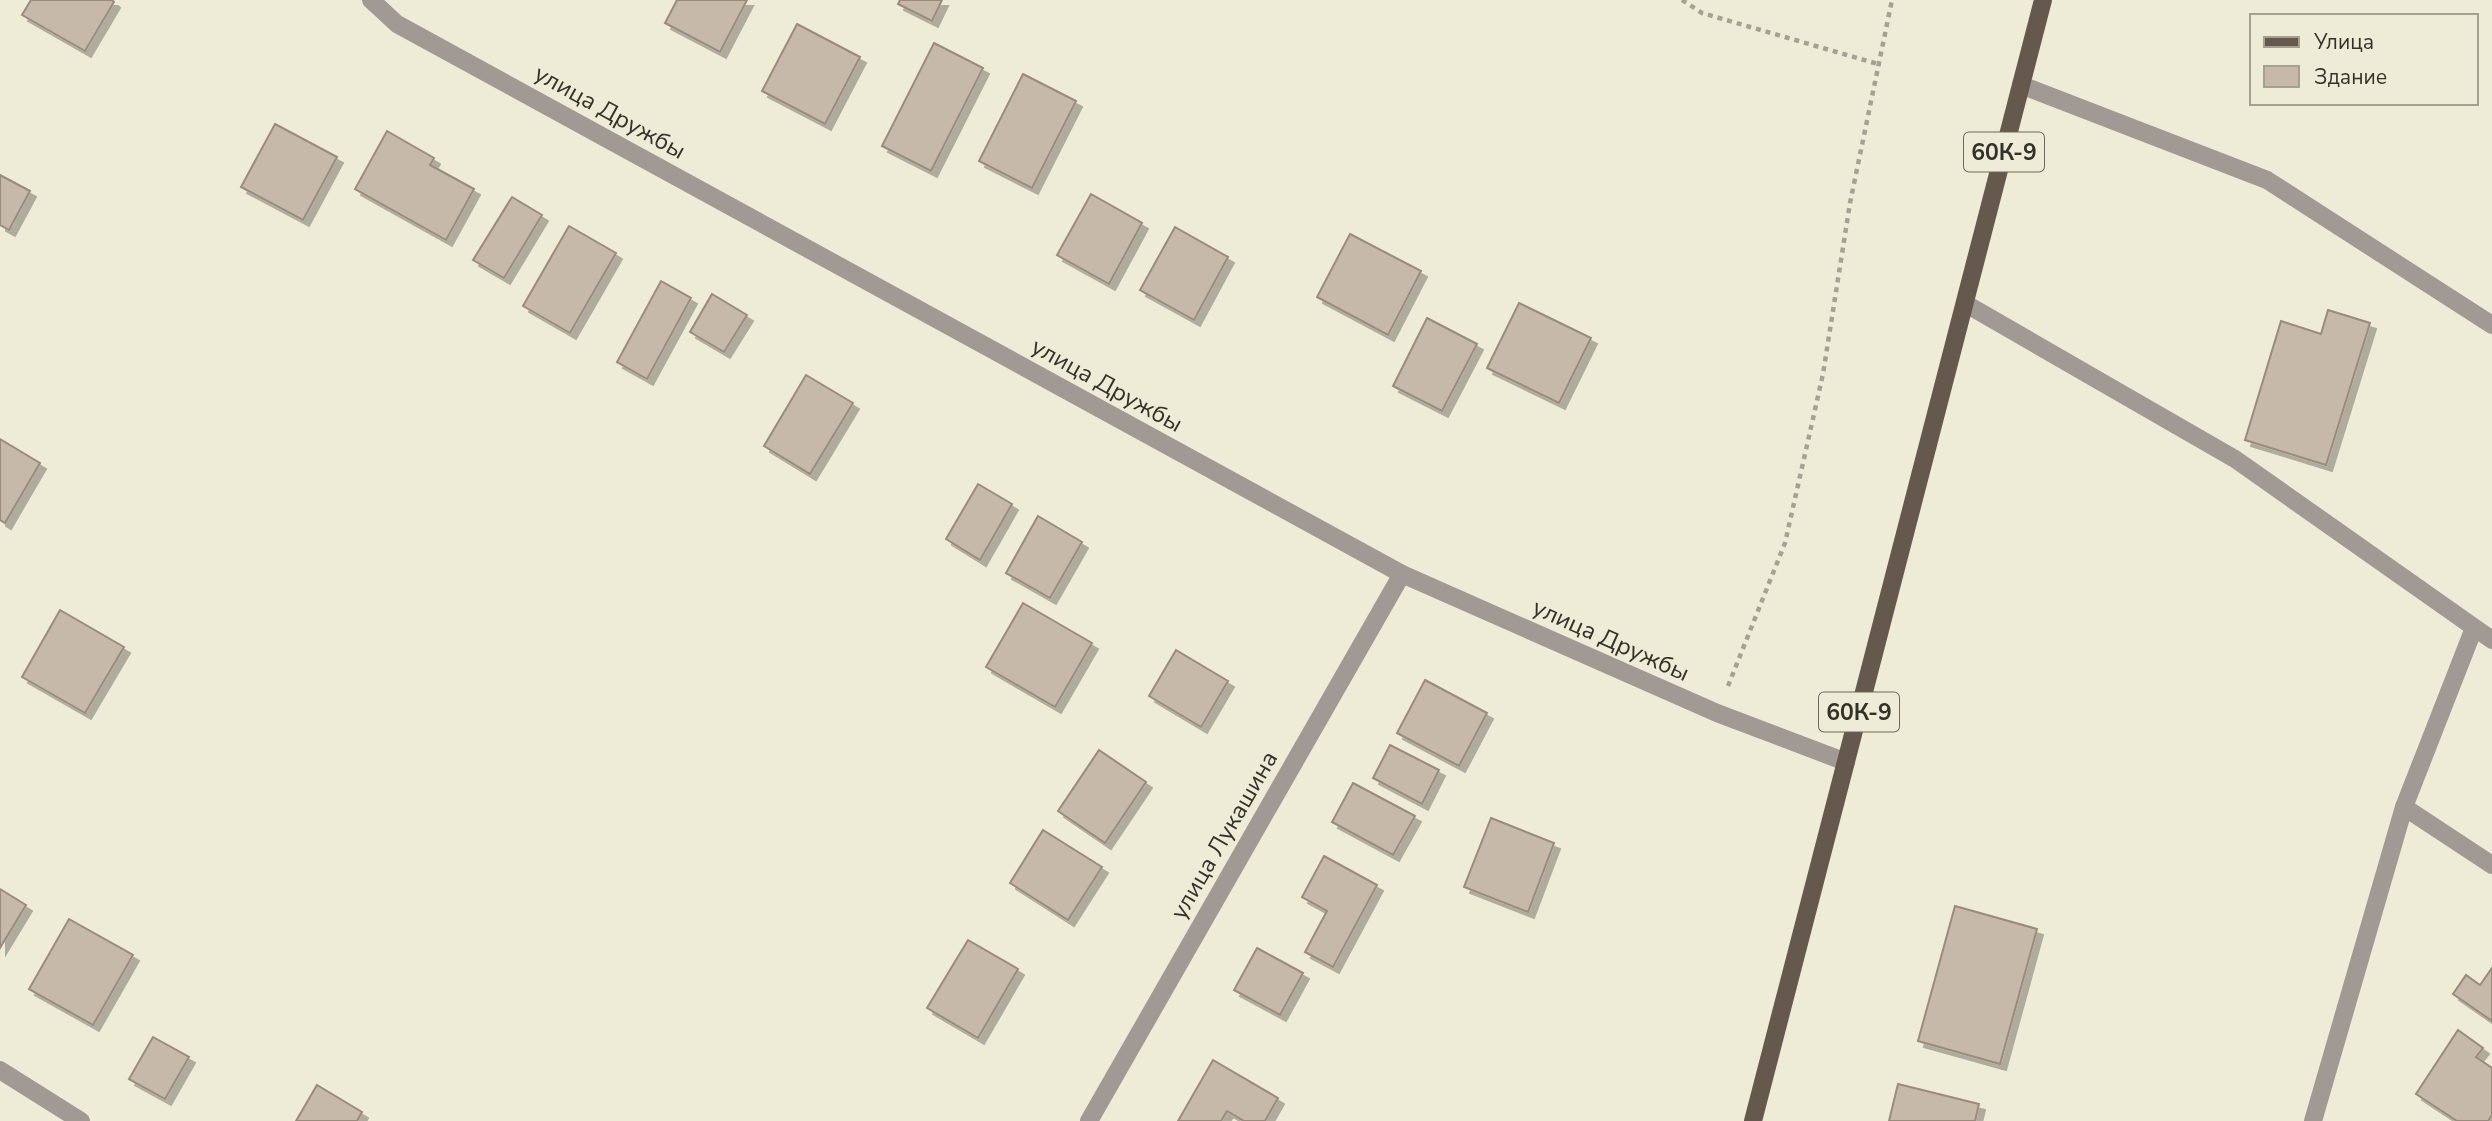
<svg xmlns="http://www.w3.org/2000/svg" width="2492" height="1121" font-family="'Nunito Sans',sans-serif">
<style>
.building{fill:#c7b9a9;stroke:#998c7c;stroke-width:2;filter:url(#shadow)}
.lines{fill:none;stroke-linecap:round;stroke-linejoin:round}
.path{stroke:#a4a292;stroke-width:4.5;stroke-dasharray:5 5;stroke-linecap:butt}
.minor{stroke:#a19a94;stroke-width:18}
.major{stroke:#65594e;stroke-width:18}
.labels{text-anchor:middle;stroke-width:5;stroke-linejoin:round;paint-order:stroke}
.shield{fill:#eeebd6;stroke:#6b6a5e;stroke-width:2}
.shield-label{font-size:23px;font-weight:bold;fill:#33322a}
.street-label{font-size:24px;fill:#33322a;stroke:#eeebd6}
</style>
<defs>
<filter id="shadow"><feDropShadow dx="6" dy="6" stdDeviation="0" flood-color="#0004"/></filter>
</defs>
<rect width="100%" height="100%" fill="#eeebd6"/>
<g class="building">
<path d="M31,0H112L114,2L85,51L22,15Z"/>
<path d="M677,0H747L720,52L665,23Z"/>
<path d="M900,0H942L932,21L898,4Z"/>
<path d="M797,24L860,57L825,124L762,91Z"/>
<path d="M934,43L983,68L931,171L882,146Z"/>
<path d="M1023,74L1076,101L1032,188L979,161Z"/>
<path d="M275,124L337,157L303,220L241,187Z"/>
<path d="M387,131L434,158L430,165L474,189L446,240L355,189Z"/>
<path d="M0,175L30,191L9,230L0,225Z"/>
<path d="M1091,194L1142,223L1109,284L1057,255Z"/>
<path d="M512,197L542,215L504,278L473,260Z"/>
<path d="M569,226L616,253L570,333L523,306Z"/>
<path d="M1175,227L1228,257L1194,320L1140,290Z"/>
<path d="M1350,234L1421,271L1388,335L1317,297Z"/>
<path d="M661,281L691,298L647,379L617,362Z"/>
<path d="M712,294L747,315L724,352L690,332Z"/>
<path d="M1519,303L1591,338L1559,403L1487,368Z"/>
<path d="M2328,310L2370,323L2326,465L2245,440L2281,321L2321,334Z"/>
<path d="M1427,318L1477,344L1442,411L1393,386Z"/>
<path d="M806,375L853,403L810,474L764,446Z"/>
<path d="M0,439L40,463L5,523L0,520Z"/>
<path d="M978,484L1012,504L980,560L946,539Z"/>
<path d="M1038,516L1082,542L1050,598L1006,573Z"/>
<path d="M1023,603L1092,643L1055,707L986,667Z"/>
<path d="M60,610L124,647L85,713L22,677Z"/>
<path d="M1176,650L1228,681L1201,727L1149,696Z"/>
<path d="M1425,680L1487,713L1459,766L1397,733Z"/>
<path d="M1390,745L1439,770L1422,804L1373,778Z"/>
<path d="M1099,750L1146,782L1105,843L1058,811Z"/>
<path d="M1353,783L1415,816L1393,855L1332,822Z"/>
<path d="M1491,818L1554,843L1528,912L1464,887Z"/>
<path d="M1043,830L1102,867L1068,920L1010,883Z"/>
<path d="M1324,856L1377,885L1333,967L1305,952L1327,911L1302,897Z"/>
<path d="M0,889L26,905L0,948Z"/>
<path d="M1955,906L2037,929L2000,1064L1918,1041Z"/>
<path d="M69,919L133,955L93,1025L29,989Z"/>
<path d="M968,940L1018,969L978,1038L927,1008Z"/>
<path d="M1257,948L1303,973L1280,1015L1234,990Z"/>
<path d="M2492,968V1021L2453,994L2466,975L2480,985Z"/>
<path d="M2458,1030L2483,1048L2476,1057L2492,1068V1115L2488,1121H2457L2416,1094Z"/>
<path d="M153,1037L189,1057L165,1099L129,1079Z"/>
<path d="M1213,1060L1278,1098L1265,1121H1244L1227,1111L1221,1121H1178Z"/>
<path d="M1898,1084L1979,1104L1975,1121H1889Z"/>
<path d="M317,1085L362,1112L357,1121H296Z"/>
</g>
<g class="lines">
<g class="path">
<path d="M1682,0L1702,13L1878,64"/>
<path d="M1728,686L1785,543L1823,374L1850,203L1892,0"/>
</g>
<g class="minor">
<path d="M371,0L397,24L1402,574L1717,713L1846,762"/>
<path d="M2021,85L2267,180L2492,325"/>
<path d="M1966,304L2235,459L2492,640"/>
<path d="M2404,807L2492,865"/>
<path d="M0,1070L81,1121"/>
<path d="M1089,1121L1402,574"/>
<path d="M2313,1121L2404,807L2474,628"/>
</g>
<path class="major" d="M1753,1121L2043,0"/>
</g>
<g class="labels">
<g class="shield">
<rect x="1964" y="132.5" width="80" height="39" rx="5"/>
<rect x="1819" y="692.5" width="80" height="39" rx="5"/>
</g>
<g class="shield-label">
<text x="2004" y="160">60К-9</text>
<text x="1859" y="720">60К-9</text>
</g>
<g class="street-label">
<text transform="translate(610 112) rotate(29)" y="8">улица Дружбы</text>
<text transform="translate(1107 385) rotate(29)" y="8">улица Дружбы</text>
<text transform="translate(1611 640) rotate(24)" y="8">улица Дружбы</text>
<text transform="translate(1224 835) rotate(-60)" y="8">улица Лукашина</text>
</g>
</g>
<rect x="2250" y="14" width="228" height="91" fill="#eeebd6" stroke="#a3a191" stroke-width="2"/>
<rect x="2264" y="37" width="35" height="10" fill="#65594e" stroke="#a3a191" stroke-width="2"/>
<text x="2314" y="49" font-size="21" fill="#33322a">Улица</text>
<rect x="2264" y="66" width="35" height="21" fill="#c7b9a9" stroke="#a3a191" stroke-width="2"/>
<text x="2314" y="84" font-size="21" fill="#33322a">Здание</text>
</svg>
